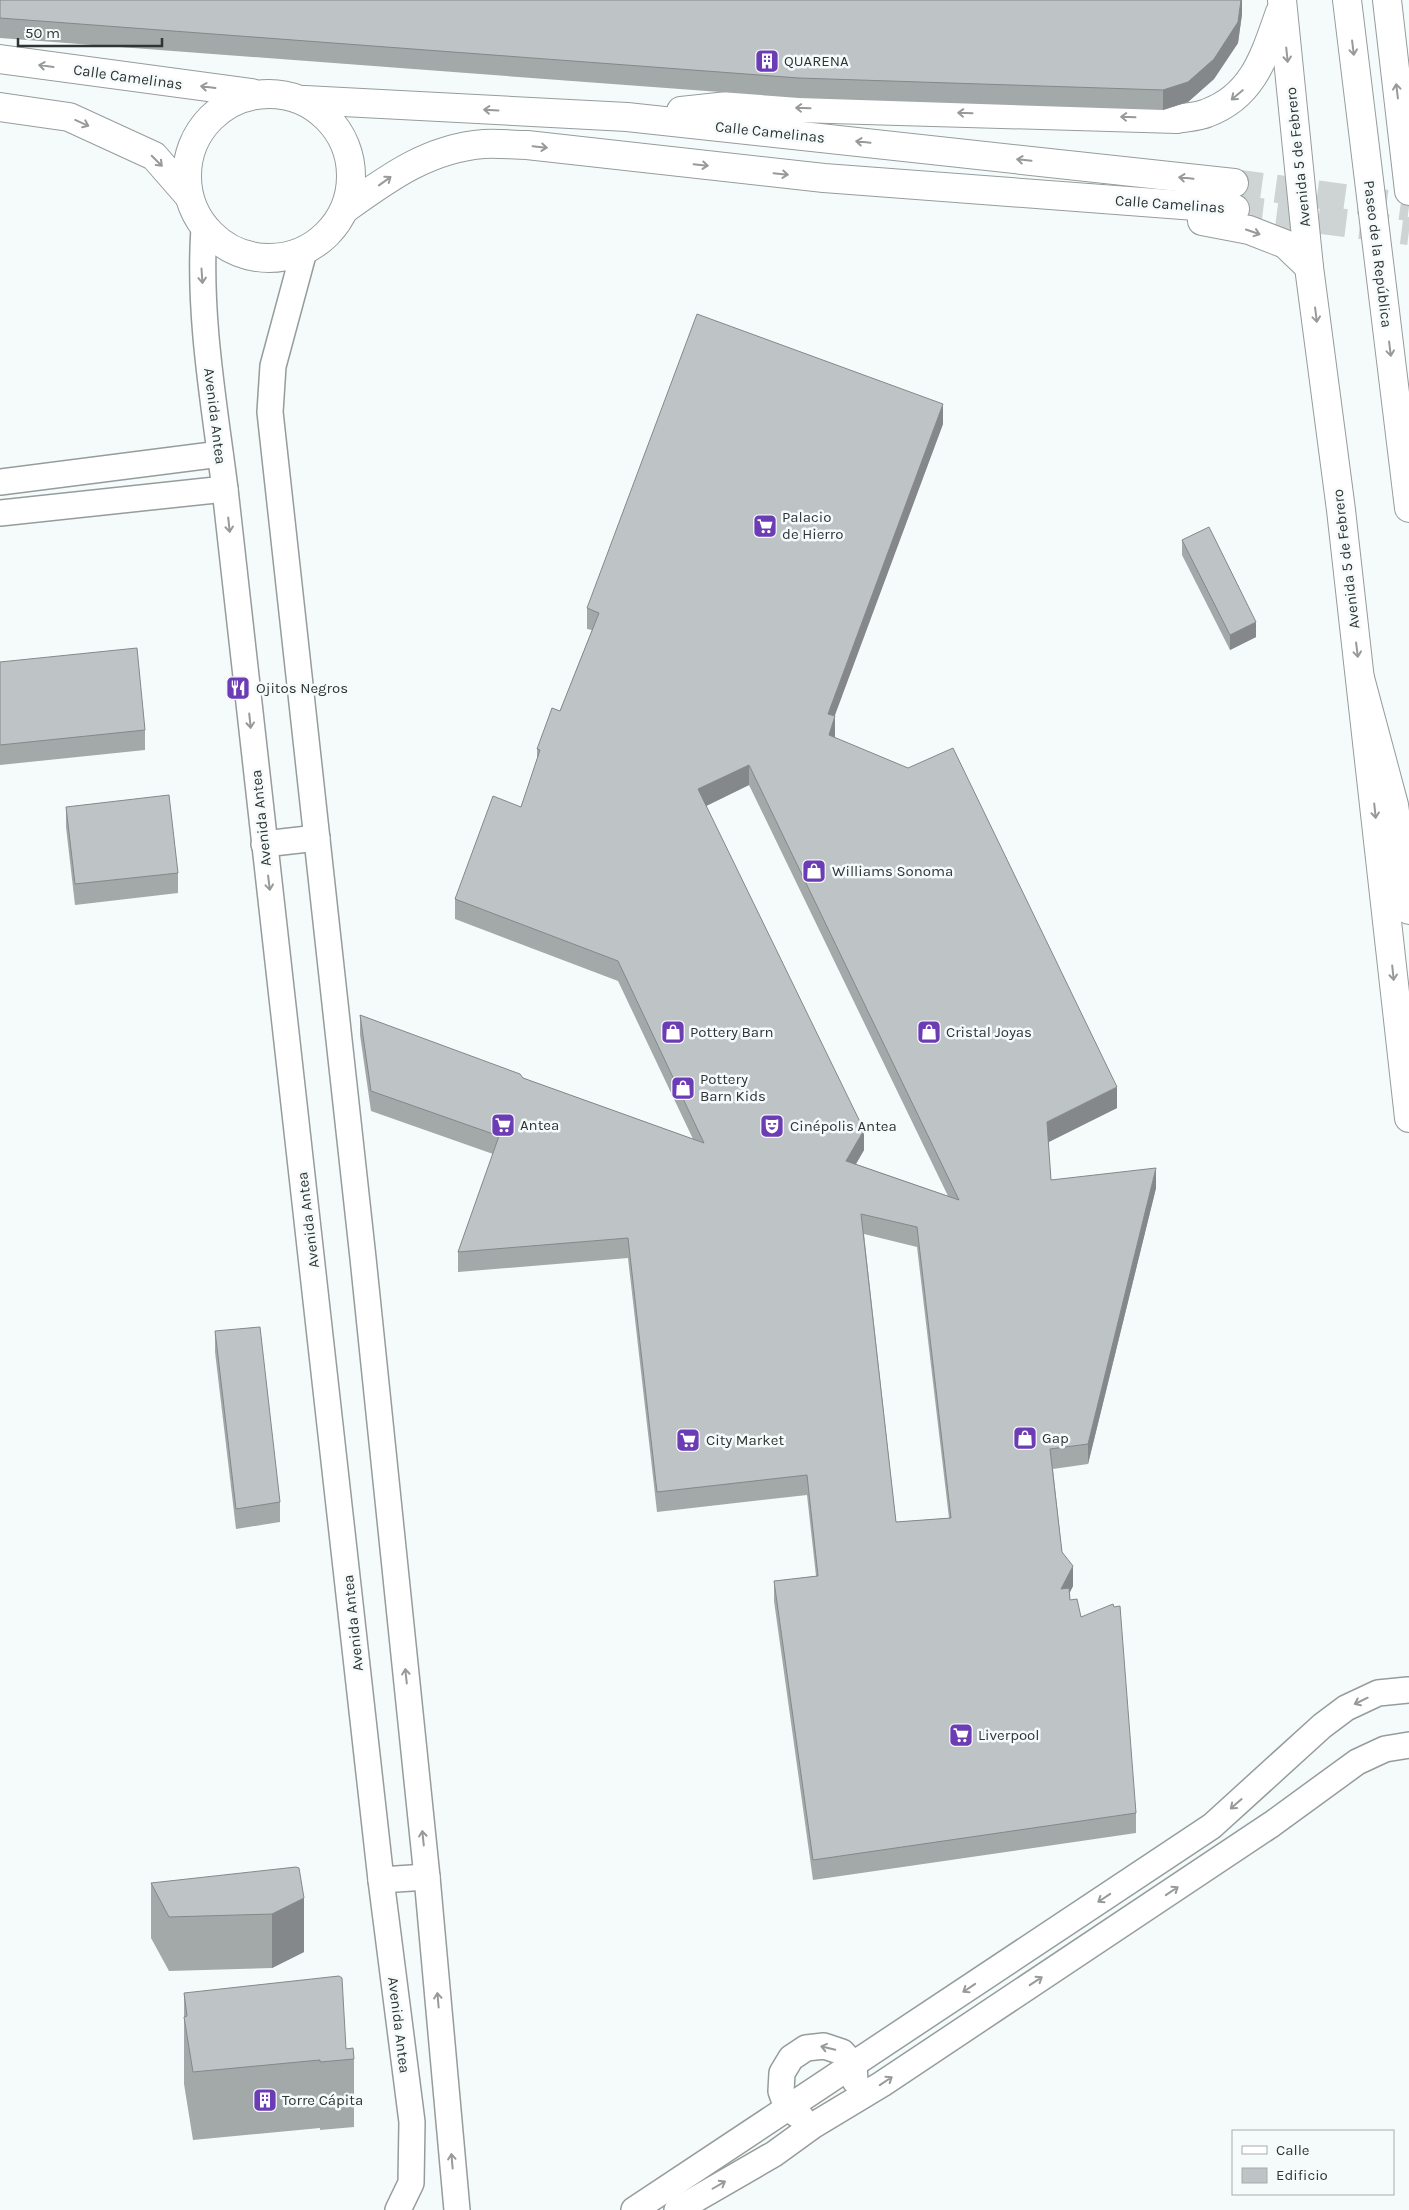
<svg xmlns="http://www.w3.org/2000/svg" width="1409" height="2210" font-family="Karla,sans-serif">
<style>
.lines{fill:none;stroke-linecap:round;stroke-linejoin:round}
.major-tunnel{stroke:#ced3d3;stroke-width:28;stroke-dasharray:28 14;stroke-linecap:butt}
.minor-casing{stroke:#969c9c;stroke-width:28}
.major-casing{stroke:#969c9c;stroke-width:30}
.highway-casing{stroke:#969c9c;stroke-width:30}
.minor{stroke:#fff;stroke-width:25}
.major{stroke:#fff;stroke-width:28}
.highway{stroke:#fff;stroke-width:28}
.wall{fill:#a3a8a9;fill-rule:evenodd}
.shaded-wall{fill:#85888a}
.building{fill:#bec3c5;stroke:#85888a;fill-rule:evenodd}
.oneway{stroke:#989a9a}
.labels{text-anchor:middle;stroke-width:5;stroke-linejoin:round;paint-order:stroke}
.poi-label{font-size:15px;fill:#313434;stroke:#f5fbfb;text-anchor:start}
.street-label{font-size:15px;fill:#313434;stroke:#f5fbfb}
</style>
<rect width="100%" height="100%" fill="#f5fbfb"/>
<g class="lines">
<g class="major-tunnel">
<path d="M1234,183L1409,207"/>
<path d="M1235,209L1409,231"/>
</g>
<g class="minor-casing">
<g id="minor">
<path d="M204,228C198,315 214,403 225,489L381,1880L412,2122L411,2183L398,2210"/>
<path d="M304,251L273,366L270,412L363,1258L427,1877L457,2210"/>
<path d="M0,482L220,454"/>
<path d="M0,513L225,489"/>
<path d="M264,844L317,838"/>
<path d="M381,1880L427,1877"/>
<path d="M801,2117L787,2108L781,2091L782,2073L791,2058L806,2048L824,2046L842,2052L854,2065L855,2081"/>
<path d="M634,2210L1212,1826L1322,1726L1346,1708L1378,1693L1408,1690"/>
<path d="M677,2210L774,2154L814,2125L882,2084L1272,1824L1357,1762L1385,1749L1409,1745"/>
</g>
</g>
<g class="major-casing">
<g id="major">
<path d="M1282,0L1309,267L1341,510L1409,1118"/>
<path d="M0,59L252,93"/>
<circle cx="269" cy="176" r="82"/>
<path d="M305,100L627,117L1234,183"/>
<path d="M0,107L69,117L154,156L188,195"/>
<path d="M681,111L728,106L1177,119C1186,117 1198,117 1207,113C1254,96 1265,54 1280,12"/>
<path d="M345,209C388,178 429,148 484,144C498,143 513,145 527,145L824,178L1235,209"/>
<path d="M1202,221L1249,230L1285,244L1309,267"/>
</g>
</g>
<g class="highway-casing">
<g id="highway">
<path d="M1347,0L1409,508"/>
<path d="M1387,0L1409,191"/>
<path d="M1360,678L1394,805L1409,910"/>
</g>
</g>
<use href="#minor" class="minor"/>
<use href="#major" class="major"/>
<use href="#highway" class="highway"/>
</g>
<g class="wall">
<path d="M0,0H1242V14L1238,43L1214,79L1188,102L1163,110L799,98L0,38Z"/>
<path d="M943,424L834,716L835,737L1117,1108L1048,1142L1051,1180L1156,1188L1088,1464L1053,1469L1062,1552L1073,1586L1070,1592V1600L1081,1617L1136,1813V1833L813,1880L774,1601V1581L816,1576L807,1495L657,1512L628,1258L458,1272V1252L493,1154L371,1111L360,1035V1015L523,1078L693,1139L618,981L455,919V899L521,807L537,760V749L560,711L592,630L587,629V608ZM749,785L948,1196L856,1164L864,1150L706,806ZM864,1234L917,1247L949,1518L896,1522Z"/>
<path d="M1182,540L1256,637L1230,650L1182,555Z"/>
<path d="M0,662L145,730V750L0,765Z"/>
<path d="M66,807L178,873V893L75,905L66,827Z"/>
<path d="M215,1331L280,1502V1522L236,1529L215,1352Z"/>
<path d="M151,1883L304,1898V1952L272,1968L169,1971L151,1938Z"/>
<path d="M184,1993L346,2049L354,2059V2127L320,2130V2128L193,2140L184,2084Z"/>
</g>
<g class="shaded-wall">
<path d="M1241,0H1242V14L1238,43L1214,79L1188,102L1163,110V90Z"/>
<path d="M943,404V424L828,734V714Z"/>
<path d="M1256,622V637L1230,650V635Z"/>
<path d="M835,716V736L829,755V735Z"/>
<path d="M749,765V785L698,810V789Z"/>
<path d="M1117,1087V1108L1047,1143V1122Z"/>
<path d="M864,1130V1150L846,1181V1161Z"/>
<path d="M1156,1168V1188L1088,1464V1444Z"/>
<path d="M1073,1566V1586L1061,1609V1589Z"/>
<path d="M304,1898V1952L272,1968V1914Z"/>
</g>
<g class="building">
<path d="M0,0H1241L1238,22L1214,59L1188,82L1163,90L799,78L0,18Z"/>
<path d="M697,314L943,404L828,714L835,716L829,735L908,768L953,748L1117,1087L1047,1122L1051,1180L1156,1168L1088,1444L1050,1449L1062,1552L1073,1566L1061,1589L1069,1588L1070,1600L1077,1599L1081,1617L1113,1604L1114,1607L1120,1606L1136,1813L813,1860L774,1581L818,1576L807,1475L657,1492L628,1238L458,1252L499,1136L371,1091L360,1015L520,1074L523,1078L704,1143L618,961L455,899L493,796L521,807L540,750L537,749L552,708L560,711L599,613L587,608ZM749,765L959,1200L846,1161L864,1130L698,789ZM861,1214L917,1227L951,1518L896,1522Z"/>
<path d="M1209,527L1256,622L1230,635L1182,540Z"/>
<path d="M137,648L145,730L0,745V662Z"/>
<path d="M169,795L178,873L75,884L66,807Z"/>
<path d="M260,1327L280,1502L236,1509L215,1331Z"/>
<path d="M296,1867L299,1868L304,1898L272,1914L169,1917L151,1883Z"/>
<path d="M339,1976L342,1978L346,2049L353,2048L354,2059L320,2062V2060L193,2072L184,2017L187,2016L184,1993Z"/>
</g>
<defs><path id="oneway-shaft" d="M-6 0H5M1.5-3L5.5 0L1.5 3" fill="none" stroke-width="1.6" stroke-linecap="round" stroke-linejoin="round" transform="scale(1.25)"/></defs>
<g class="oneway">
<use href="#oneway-shaft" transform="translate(1353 48) rotate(83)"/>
<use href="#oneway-shaft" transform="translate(1287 55) rotate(84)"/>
<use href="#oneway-shaft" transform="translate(46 66) rotate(-172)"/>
<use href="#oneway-shaft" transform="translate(208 87) rotate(-173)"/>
<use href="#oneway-shaft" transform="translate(1397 91) rotate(-97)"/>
<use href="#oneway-shaft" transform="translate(1237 95) rotate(140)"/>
<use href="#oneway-shaft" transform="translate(803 108) rotate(-178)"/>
<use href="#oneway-shaft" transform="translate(491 110) rotate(-177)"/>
<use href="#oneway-shaft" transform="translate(965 113) rotate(-178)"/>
<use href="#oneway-shaft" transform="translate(1128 117) rotate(-178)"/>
<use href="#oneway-shaft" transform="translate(82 123) rotate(24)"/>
<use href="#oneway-shaft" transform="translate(863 142) rotate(-174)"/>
<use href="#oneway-shaft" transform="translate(540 147) rotate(6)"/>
<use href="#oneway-shaft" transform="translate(1024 160) rotate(-174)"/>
<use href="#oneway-shaft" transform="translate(157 161) rotate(45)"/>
<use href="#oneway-shaft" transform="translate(701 165) rotate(6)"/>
<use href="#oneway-shaft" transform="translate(781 174) rotate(6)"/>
<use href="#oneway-shaft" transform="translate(1186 178) rotate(-174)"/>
<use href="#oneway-shaft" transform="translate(385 181) rotate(-36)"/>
<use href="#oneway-shaft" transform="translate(1253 232) rotate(19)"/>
<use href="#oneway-shaft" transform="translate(202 276) rotate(86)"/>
<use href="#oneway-shaft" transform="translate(1316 315) rotate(83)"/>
<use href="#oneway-shaft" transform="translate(1390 349) rotate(83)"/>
<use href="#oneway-shaft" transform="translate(229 525) rotate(84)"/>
<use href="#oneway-shaft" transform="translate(1357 650) rotate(83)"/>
<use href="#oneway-shaft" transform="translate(250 721) rotate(84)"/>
<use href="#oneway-shaft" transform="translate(1375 811) rotate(84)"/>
<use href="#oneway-shaft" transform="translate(269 883) rotate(83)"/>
<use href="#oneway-shaft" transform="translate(1393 973) rotate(84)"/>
<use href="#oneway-shaft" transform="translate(406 1676) rotate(-96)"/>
<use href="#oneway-shaft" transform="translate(1361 1701) rotate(154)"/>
<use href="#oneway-shaft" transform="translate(1236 1804) rotate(139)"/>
<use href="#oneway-shaft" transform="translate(423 1838) rotate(-96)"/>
<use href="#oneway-shaft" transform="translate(1172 1891) rotate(-34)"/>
<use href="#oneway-shaft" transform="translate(1104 1898) rotate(146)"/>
<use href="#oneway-shaft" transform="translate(1036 1981) rotate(-33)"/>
<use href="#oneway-shaft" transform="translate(969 1988) rotate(146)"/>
<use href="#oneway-shaft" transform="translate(438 2000) rotate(-95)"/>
<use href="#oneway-shaft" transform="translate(828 2048) rotate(-167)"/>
<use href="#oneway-shaft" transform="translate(886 2081) rotate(-34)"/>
<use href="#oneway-shaft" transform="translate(452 2161) rotate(-95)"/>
<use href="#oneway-shaft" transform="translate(719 2185) rotate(-30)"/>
</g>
<defs>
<g id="building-square" transform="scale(1.25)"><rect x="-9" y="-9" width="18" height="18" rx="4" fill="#6c3cb4" stroke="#f5fbfb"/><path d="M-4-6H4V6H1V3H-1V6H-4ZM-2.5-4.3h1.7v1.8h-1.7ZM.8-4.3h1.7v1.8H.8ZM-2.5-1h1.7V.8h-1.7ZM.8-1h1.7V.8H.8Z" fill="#fff"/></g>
<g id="supermarket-square" transform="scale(1.25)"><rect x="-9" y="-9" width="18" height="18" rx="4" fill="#6c3cb4" stroke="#f5fbfb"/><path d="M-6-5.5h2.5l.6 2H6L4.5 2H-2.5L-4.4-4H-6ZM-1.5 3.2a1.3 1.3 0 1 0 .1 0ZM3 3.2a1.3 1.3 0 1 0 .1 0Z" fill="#fff"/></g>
<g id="restaurant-square" transform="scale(1.25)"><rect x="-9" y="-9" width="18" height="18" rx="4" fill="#6c3cb4" stroke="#f5fbfb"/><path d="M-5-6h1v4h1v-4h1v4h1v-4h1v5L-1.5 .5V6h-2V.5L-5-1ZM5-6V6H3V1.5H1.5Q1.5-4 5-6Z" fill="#fff"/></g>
<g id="shop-square" transform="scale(1.25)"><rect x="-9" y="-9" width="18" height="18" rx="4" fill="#6c3cb4" stroke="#f5fbfb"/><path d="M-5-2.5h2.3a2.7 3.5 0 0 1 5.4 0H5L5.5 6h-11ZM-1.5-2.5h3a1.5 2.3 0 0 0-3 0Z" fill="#fff"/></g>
<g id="theatre-square" transform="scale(1.25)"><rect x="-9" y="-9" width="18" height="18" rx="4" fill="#6c3cb4" stroke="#f5fbfb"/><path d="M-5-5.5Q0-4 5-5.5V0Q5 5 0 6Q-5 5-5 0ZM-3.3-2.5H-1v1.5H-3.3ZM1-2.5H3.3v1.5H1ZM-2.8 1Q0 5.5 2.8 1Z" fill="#fff"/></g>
</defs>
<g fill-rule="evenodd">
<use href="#building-square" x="767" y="61"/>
<use href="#supermarket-square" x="765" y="526"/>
<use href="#restaurant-square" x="238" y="688"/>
<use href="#shop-square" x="814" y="871"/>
<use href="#shop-square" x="673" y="1032"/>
<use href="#shop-square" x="929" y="1032"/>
<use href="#shop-square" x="683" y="1088"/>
<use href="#supermarket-square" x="503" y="1125"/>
<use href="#theatre-square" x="772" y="1126"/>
<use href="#shop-square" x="1025" y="1438"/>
<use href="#supermarket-square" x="688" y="1440"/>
<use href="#supermarket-square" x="961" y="1735"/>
<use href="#building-square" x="265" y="2100"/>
</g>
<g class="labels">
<g class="poi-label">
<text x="784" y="66">QUARENA</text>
<text x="782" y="522">Palacio<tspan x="782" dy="17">de Hierro</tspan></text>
<text x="256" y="693">Ojitos Negros</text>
<text x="832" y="876">Williams Sonoma</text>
<text x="690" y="1037">Pottery Barn</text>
<text x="946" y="1037">Cristal Joyas</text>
<text x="700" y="1084">Pottery<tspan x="700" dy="17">Barn Kids</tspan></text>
<text x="520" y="1130">Antea</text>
<text x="790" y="1131">Cinépolis Antea</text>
<text x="1042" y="1443">Gap</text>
<text x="706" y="1445">City Market</text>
<text x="978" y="1740">Liverpool</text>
<text x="282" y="2105">Torre Cápita</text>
</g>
<g class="street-label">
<text transform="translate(128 77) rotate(8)" y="5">Calle Camelinas</text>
<text transform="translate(770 132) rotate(6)" y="5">Calle Camelinas</text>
<text transform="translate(1298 157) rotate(-96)" y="5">Avenida 5 de Febrero</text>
<text transform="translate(1170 204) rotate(4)" y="5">Calle Camelinas</text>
<text transform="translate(1378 254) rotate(83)" y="5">Paseo de la República</text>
<text transform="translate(215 416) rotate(83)" y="5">Avenida Antea</text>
<text transform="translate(1346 559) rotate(-97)" y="5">Avenida 5 de Febrero</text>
<text transform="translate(261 818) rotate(-96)" y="5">Avenida Antea</text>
<text transform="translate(308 1220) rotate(-97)" y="5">Avenida Antea</text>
<text transform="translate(353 1623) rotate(-96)" y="5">Avenida Antea</text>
<text transform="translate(399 2025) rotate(83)" y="5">Avenida Antea</text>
</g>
</g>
<rect x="1232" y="2130" width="162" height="65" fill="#f5fbfb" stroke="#a7abab"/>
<rect x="1242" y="2146" width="25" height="8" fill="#ffffff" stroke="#a7abab"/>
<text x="1276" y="2155" font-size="15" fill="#313434">Calle</text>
<rect x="1242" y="2168" width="25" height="15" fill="#bec3c5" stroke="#a7abab"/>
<text x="1276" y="2180" font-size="15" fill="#313434">Edificio</text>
<path d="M18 38v8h144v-8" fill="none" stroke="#313434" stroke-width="2.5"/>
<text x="25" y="38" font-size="15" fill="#313434" stroke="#f5fbfb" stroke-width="4" paint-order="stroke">50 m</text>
</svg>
